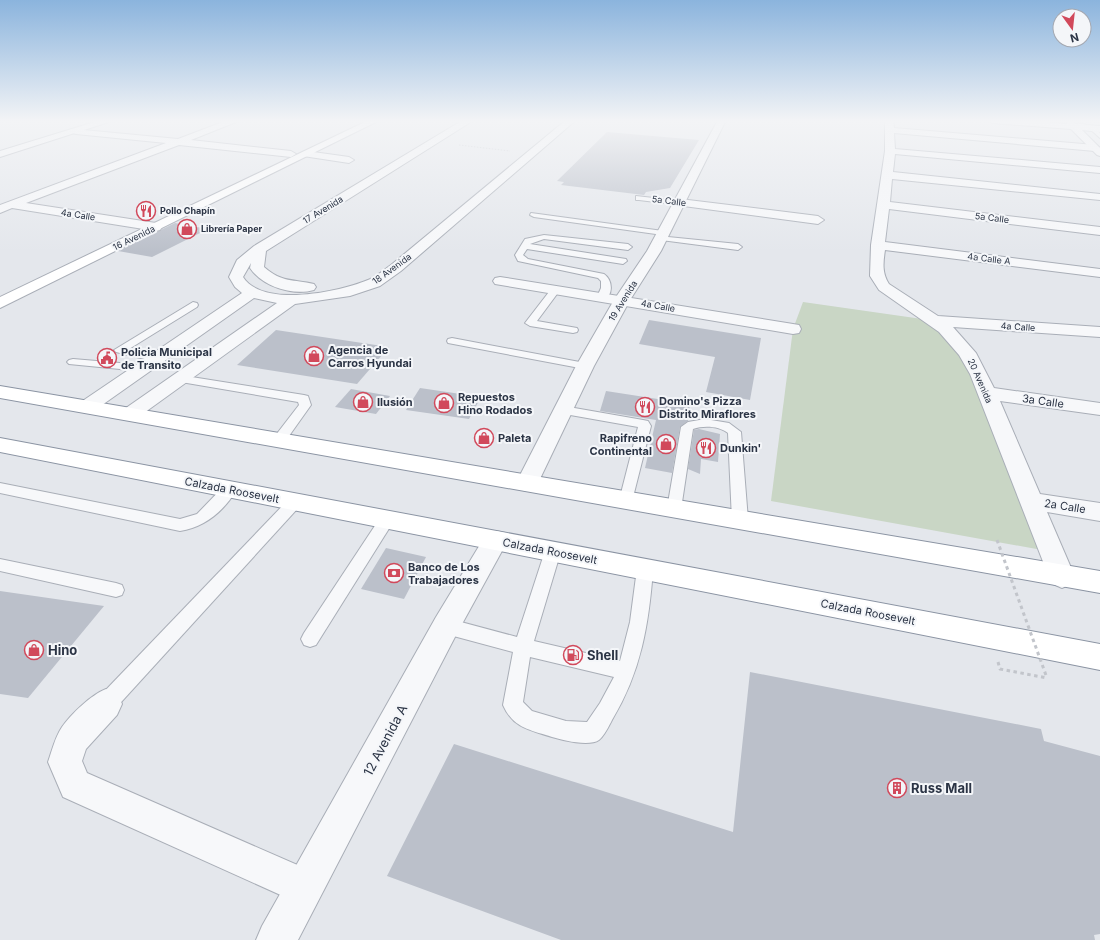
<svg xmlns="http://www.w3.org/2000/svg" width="1100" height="940" font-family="Inter,sans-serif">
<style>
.green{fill:#c9d6c5}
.building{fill:#bbc0ca}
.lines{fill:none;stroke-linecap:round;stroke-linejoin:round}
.service-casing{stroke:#a9aeb7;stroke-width:2}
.minor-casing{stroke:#a9aeb7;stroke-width:2}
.tertiary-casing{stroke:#a9aeb7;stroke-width:2}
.secondary-casing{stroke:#a9aeb7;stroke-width:2}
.trunk-casing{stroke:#8b94a3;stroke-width:2}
.path-far1{stroke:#c2c5cb;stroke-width:1;stroke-dasharray:1.5 1.5;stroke-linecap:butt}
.path{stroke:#c2c5cb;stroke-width:3;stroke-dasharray:3.5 3.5;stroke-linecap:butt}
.service{fill:#f7f8fa;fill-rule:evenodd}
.minor{fill:#f7f8fa;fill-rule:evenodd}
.tertiary{fill:#f7f8fa;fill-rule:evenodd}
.secondary{fill:#fff;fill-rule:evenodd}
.trunk{fill:#fff;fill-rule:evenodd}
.path-bridge{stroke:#c2c5cb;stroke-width:3;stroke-dasharray:3.5 3.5;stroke-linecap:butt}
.labels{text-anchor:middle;stroke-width:4;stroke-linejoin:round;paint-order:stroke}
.far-street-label{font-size:9px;fill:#2b3445;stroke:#f4f6f9}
.far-poi-label{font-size:9px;font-weight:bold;fill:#2b3445;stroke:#f4f6f9;text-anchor:start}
.poi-label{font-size:11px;font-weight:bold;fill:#2b3445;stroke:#f4f6f9;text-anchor:start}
.street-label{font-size:11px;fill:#2b3445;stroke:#f4f6f9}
.near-poi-label{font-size:13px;font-weight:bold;fill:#2b3445;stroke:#f4f6f9;text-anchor:start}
.near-street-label{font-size:13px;fill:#2b3445;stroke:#f4f6f9}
</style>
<rect width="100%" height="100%" fill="#e4e7ec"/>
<path class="green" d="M803,302L936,321L955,339L1053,552L771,501L793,329Z"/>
<g class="building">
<path d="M607,132L699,140L670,188L646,192L644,195L561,185L564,182L557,181Z"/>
<path d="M175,223L208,229L152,257L118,251Z"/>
<path d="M649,320L761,338L750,400L706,392L715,357L639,344Z"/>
<path d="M276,330L389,347L357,384L237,365Z"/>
<path d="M420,388L481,397L469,419L406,410Z"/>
<path d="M351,389L390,396L376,414L335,407Z"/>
<path d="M606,391L690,404L688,421L680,427L672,473L645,468L656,420L600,411Z"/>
<path d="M699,429L720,434L718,462L701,459L700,474L688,469L694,430Z"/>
<path d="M386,548L426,557L404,599L361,589Z"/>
<path d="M0,591L104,606L28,698L0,694Z"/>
<path d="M750,672L1041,729L1044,741L1100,756V934L1094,935L1095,940H561L387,876L454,744L733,832Z"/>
</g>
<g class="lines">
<g class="service-casing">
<g id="service">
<path d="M1078,123L1094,127L1100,133V138L1090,129L1076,126Z"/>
<path d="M636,196L680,201L684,203L680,205L639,200H636Z"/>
<path d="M531,213L663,231L667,233L663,235L534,217L530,215Z"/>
<path d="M544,235L628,244L632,247L628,250L544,239L530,244L626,259L627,261L623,264L527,249L523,255L528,259L604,274C613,280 614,297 602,300L597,297L601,288V281L598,278L518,261L515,255L525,239Z"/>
<path d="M658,236L738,244L742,247L738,250L661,240H658Z"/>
<path d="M555,287L560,290L537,321L577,328L578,330L577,332L573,333L530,326L525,323L552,288Z"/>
<path d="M193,302L197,303L198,305L197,307L129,349L161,357L163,359L161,361L157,362L116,352L114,350Z"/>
<path d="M452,338L585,363L591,366L585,369L448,343L447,341L448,339Z"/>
<path d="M73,359L120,363L143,369L145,371L139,374L120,369L69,364L67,362L69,360Z"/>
<path d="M179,375L304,395L308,396L311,405L284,443H274L272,440L299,405L298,402L175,381L173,379L175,377Z"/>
<path d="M563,406L643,420L648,421L651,426L631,505L626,506L621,505L619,501L638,427L559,413L557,410Z"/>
<path d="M705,419L729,423L741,432L748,520L745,524L740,526L735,524L732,520L728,433C719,426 704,425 693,429L681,509L679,513L674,514L669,513L667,509L681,427L688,422Z"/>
<path d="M0,483L180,519L197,514L225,485L230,484L235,485L237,489C224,511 205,527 180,531L0,493Z"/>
<path d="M294,498L299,499L301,503L299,507L113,711L106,713L99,711L96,704L99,697L289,499Z"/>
<path d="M387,513L392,515L395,519L316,645L310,647L304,645L301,639L304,633L382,515Z"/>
<path d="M553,545L559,547L561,551L534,641L620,661L630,622L637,569L639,564L645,562L651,564L653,569C649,624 641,672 612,720C609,726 604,736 599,740C589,747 562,740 552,737C530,730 513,728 503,705L513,652L446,634L440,631L437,626L440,621L446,618L517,637L545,551L547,547ZM530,657L614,677L600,703L587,722L566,721L532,711L523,702Z"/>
<path d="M0,559L116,583L122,585L124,590L122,595L116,597L0,571Z"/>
</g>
</g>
<g class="minor-casing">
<g id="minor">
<path d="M228,120H241L191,140L291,151L296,154L291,157L179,145L26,203L156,223L162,227L160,230L156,231L12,208L0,213V205L166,143L76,134L73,133V129L178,139Z"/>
<path d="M463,120H474L266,251L264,267C282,283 293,279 314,284L316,287L314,290C293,296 263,287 250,268L251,263L243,277C263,308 339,292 368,280C376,277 384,270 391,265L566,120H576L401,271L380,286L350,296L295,304L137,418L130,420L123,418L120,414L123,410L277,303L254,298L95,410L88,412L81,410L78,406L81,402L242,293L235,287L229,277L237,260L254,246Z"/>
<path d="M885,120H893L894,128L1095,145L1100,148L1095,151L894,133L895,149L1100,167V173L895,154L893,172L1100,194V200L892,179L890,202L1100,227V235L889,209L885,242L1100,269V277L885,250C883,263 882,273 889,284L938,316L1100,327V337L953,327L976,353L994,388L1100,403V415L1000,401L1040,494L1100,503V521L1047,512L1075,577L1071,584L1062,588L1053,584L1049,577L970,374L959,355L939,332L879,290L870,276L871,245L885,151Z"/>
<path d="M306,151L349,157L354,160L349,163L303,156L301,154L303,152Z"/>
<path d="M680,199L818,216L824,220L818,224L676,205L674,203L676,201Z"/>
<path d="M500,277L793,324L799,325L801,329L799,333L793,334L495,284L493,281L495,278Z"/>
<path d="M106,689L117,693L122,704L117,715L86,749L82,761L87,773L318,874L324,887L318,900L305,906L63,797L48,762C52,751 55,737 62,727C71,714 91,695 106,689Z"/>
</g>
</g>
<g class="tertiary-casing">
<g id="tertiary">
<path d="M101,120H115L0,157V151Z"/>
<path d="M718,120H726L661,251L630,300L594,366L538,483L535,489L527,491L519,489L516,483L576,366L614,300L647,251Z"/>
<path d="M988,120H1027L1066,124L1070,120L1076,124L1100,126V132L1082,130L1100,148V156L1097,155L1071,129L992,123Z"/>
<path d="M496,531L505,533L508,540L456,635L298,940H256L262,926L436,617L487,533Z"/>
</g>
</g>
<g class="secondary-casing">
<path id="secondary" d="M369,120H380L0,308V297Z"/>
</g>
<g class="trunk-casing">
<g id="trunk">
<path d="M0,386L1100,571V593L0,398Z"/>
<path d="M0,438L1100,644V670L0,452Z"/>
</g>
</g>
<path class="path-far1" d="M459,145L510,151"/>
<path class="path" d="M998,662L1000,669L1047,678"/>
<use href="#service" class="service"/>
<use href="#minor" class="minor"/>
<use href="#tertiary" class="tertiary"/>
<use href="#secondary" class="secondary"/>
<use href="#trunk" class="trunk"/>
<path class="path-bridge" d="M997,540L1047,678"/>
</g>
<linearGradient id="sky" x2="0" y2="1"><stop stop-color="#8bb4dd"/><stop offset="0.48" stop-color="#f3f4f6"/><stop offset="1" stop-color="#f3f4f6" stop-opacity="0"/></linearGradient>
<rect width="1100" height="252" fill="url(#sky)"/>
<defs>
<g id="restaurant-ring" transform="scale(1)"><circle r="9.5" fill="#f4f6f9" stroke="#d1495b" stroke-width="1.5"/><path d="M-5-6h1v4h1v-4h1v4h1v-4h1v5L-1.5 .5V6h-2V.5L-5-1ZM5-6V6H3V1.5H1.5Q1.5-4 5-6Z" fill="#d1495b"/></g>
<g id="shop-ring" transform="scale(1)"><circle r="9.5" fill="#f4f6f9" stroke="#d1495b" stroke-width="1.5"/><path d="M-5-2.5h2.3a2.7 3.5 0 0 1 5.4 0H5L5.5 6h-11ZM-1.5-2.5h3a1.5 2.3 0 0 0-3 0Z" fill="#d1495b"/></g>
<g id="civic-ring" transform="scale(1)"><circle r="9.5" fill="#f4f6f9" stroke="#d1495b" stroke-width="1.5"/><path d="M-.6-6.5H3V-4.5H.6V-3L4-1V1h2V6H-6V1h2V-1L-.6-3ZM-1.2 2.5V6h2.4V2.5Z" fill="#d1495b"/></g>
<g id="bank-ring" transform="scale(1)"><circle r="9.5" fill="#f4f6f9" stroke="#d1495b" stroke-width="1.5"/><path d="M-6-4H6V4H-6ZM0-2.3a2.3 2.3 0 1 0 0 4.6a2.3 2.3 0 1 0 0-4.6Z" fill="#d1495b"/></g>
<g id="fuel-ring" transform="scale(1)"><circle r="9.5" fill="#f4f6f9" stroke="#d1495b" stroke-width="1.5"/><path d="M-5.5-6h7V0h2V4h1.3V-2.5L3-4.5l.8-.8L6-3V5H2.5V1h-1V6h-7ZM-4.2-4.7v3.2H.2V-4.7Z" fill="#d1495b"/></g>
<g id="building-ring" transform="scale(1)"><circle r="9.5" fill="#f4f6f9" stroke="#d1495b" stroke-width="1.5"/><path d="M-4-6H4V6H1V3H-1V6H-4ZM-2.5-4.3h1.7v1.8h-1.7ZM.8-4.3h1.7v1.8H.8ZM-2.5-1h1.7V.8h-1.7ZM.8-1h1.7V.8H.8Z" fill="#d1495b"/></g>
</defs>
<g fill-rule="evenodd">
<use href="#restaurant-ring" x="146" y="211"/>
<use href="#shop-ring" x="187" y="229"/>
<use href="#shop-ring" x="314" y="356"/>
<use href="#civic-ring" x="107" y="358"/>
<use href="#shop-ring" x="363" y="402"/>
<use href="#shop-ring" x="444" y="403"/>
<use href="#restaurant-ring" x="645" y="407"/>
<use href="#shop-ring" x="484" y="438"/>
<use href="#shop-ring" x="666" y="444"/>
<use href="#restaurant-ring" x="706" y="448"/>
<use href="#bank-ring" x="394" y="573"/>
<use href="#shop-ring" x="34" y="650"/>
<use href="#fuel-ring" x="573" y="655"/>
<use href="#building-ring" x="897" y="788"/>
</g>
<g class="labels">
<g class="far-street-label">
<text transform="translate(669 201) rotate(7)" y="3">5a Calle</text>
<text transform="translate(323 210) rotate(-31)" y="3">17 Avenida</text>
<text transform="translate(78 215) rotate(9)" y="3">4a Calle</text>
<text transform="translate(992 218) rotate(7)" y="3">5a Calle</text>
<text transform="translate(134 238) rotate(-26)" y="3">16 Avenida</text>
<text transform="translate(989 259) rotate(7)" y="3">4a Calle A</text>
<text transform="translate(392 269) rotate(-36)" y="3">18 Avenida</text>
<text transform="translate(623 301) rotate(-58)" y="3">19 Avenida</text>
<text transform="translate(658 306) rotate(10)" y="3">4a Calle</text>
<text transform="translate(1018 327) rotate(4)" y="3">4a Calle</text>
<text transform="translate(980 381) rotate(66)" y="3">20 Avenida</text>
</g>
<g class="far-poi-label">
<text x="160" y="214">Pollo Chapín</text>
<text x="201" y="232">Librería Paper</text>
</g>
<g class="poi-label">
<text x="328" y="354">Agencia de<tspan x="328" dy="13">Carros Hyundai</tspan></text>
<text x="121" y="356">Policia Municipal<tspan x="121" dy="13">de Transito</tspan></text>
<text x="458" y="401">Repuestos<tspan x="458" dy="13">Hino Rodados</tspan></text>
<text x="659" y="405">Domino's Pizza<tspan x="659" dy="13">Distrito Miraflores</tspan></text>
<text x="377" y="406">Ilusión</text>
<text x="498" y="442">Paleta</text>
<text x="652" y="442" text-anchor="end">Rapifreno<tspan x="652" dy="13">Continental</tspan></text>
<text x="720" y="452">Dunkin'</text>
<text x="408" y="571">Banco de Los<tspan x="408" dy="13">Trabajadores</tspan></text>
</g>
<g class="street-label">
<text transform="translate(1043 401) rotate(8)" y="4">3a Calle</text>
<text transform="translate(232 490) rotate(11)" y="4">Calzada Roosevelt</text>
<text transform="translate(1065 506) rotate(9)" y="4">2a Calle</text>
<text transform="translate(550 551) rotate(11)" y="4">Calzada Roosevelt</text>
<text transform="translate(868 612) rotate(11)" y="4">Calzada Roosevelt</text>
</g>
<g class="near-poi-label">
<text x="48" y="655">Hino</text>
<text x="587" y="660">Shell</text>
<text x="911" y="793">Russ Mall</text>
</g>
<g class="near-street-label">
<text transform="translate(385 740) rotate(-62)" y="5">12 Avenida A</text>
</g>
</g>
<g transform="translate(1072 28) rotate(165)"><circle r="19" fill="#f4f6f9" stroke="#a4a8b1"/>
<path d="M0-3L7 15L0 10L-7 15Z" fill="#d1495b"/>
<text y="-6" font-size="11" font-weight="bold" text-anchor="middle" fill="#2b3445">N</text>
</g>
</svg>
